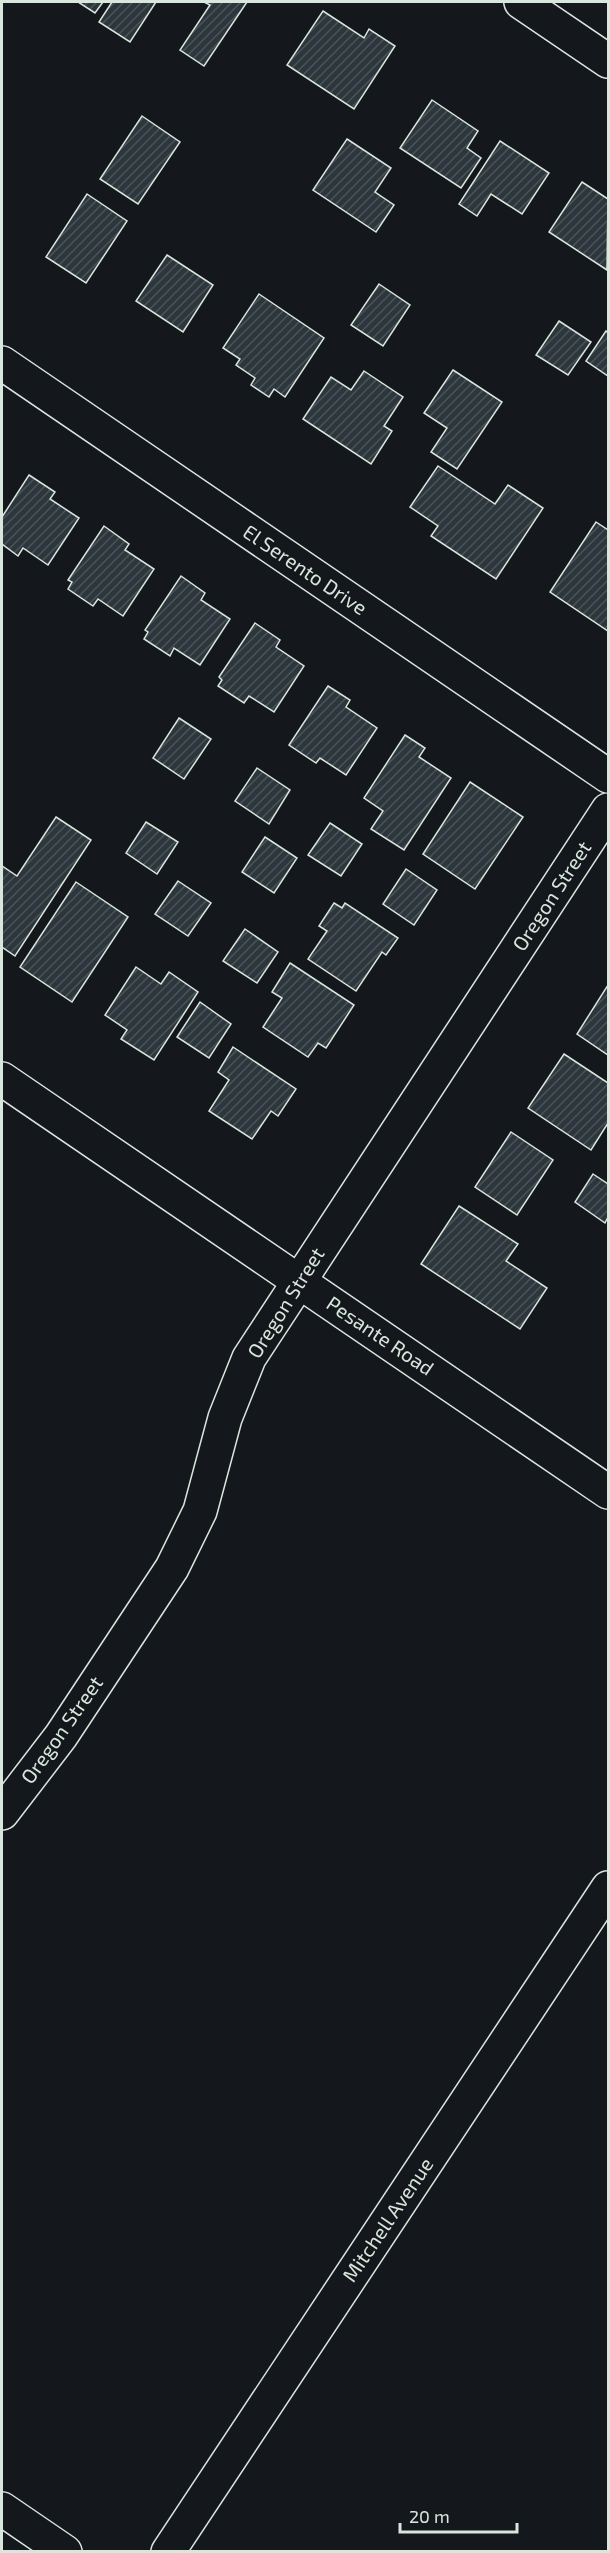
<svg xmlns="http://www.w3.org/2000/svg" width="610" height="2553" font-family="'Exo 2',sans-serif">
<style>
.building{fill:url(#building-hatch);stroke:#d8e6dc;stroke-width:1.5}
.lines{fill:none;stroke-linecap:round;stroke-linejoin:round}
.minor-casing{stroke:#d8e6dc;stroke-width:36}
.tertiary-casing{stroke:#d8e6dc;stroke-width:36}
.minor{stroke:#14181c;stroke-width:33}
.tertiary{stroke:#14181c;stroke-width:33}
.labels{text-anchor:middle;stroke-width:4.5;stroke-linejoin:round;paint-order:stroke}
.street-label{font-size:20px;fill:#d8e6dc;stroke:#14181c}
</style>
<defs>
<pattern id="building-hatch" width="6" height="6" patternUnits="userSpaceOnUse" patternTransform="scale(1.5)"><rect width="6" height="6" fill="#2c363c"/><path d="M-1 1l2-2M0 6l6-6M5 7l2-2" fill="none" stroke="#4a5358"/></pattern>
</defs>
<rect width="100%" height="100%" fill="#14181c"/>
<g class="building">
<path d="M78,2H103L95,13Z"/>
<path d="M112,2H156L130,42L99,22Z"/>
<path d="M204,2H247L204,66L180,50L210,5Z"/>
<path d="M323,11L364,38L369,29L395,46L354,109L287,65Z"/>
<path d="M432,100L478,131L467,148L481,158L461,188L400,148Z"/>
<path d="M142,116L180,142L138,204L100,179Z"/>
<path d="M347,139L391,168L375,192L394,205L376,232L313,190Z"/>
<path d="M500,141L549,173L522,214L491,194L477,216L459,204Z"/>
<path d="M582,182L608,199L607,270L549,232Z"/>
<path d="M87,194L127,221L86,283L46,257Z"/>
<path d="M167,255L213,285L183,332L136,301Z"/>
<path d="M379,284L410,305L383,346L351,325Z"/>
<path d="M259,294L324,338L285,397L274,389L269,397L251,385L255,378L236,365L240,359L223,348Z"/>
<path d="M559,321L591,342L568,375L536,355Z"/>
<path d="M606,331L608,333V376L586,361Z"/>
<path d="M453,370L502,402L457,469L431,452L447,428L424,413Z"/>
<path d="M364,371L403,397L384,426L392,431L371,464L303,419L331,377L351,390Z"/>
<path d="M438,466L495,504L508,485L543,508L496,579L431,536L438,526L410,507Z"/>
<path d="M29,475L55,492L50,499L79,518L48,565L23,548L18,556L2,544V517Z"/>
<path d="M596,522L608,530V631L550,592Z"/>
<path d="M104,526L129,544L125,550L154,569L123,616L98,599L93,606L68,589L72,582L68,580Z"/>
<path d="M181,576L205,593L201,600L230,619L200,665L174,648L170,656L144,639L148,632L145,630Z"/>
<path d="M255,623L280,640L276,647L304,666L274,712L249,696L244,703L218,686L222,680L219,677Z"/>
<path d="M328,686L350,700L346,707L377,728L346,775L320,758L316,763L289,745Z"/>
<path d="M179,718L211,739L184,779L153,758Z"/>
<path d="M405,735L425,748L419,757L451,778L404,850L371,829L383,811L364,798Z"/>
<path d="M257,768L290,790L269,824L235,801Z"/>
<path d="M470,782L523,817L475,889L423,854Z"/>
<path d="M56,817L91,840L15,956L2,947V866L17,876Z"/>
<path d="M146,822L178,842L157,874L126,853Z"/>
<path d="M330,823L362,844L341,876L308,855Z"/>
<path d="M265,837L297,858L274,893L242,872Z"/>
<path d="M406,869L437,890L414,925L383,904Z"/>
<path d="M178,881L211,903L188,936L155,914Z"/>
<path d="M76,882L128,917L72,1002L20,967Z"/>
<path d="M334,903L342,908L345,903L398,938L386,955L382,952L356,991L308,959L327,931L319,926Z"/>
<path d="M245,929L278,952L257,983L223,961Z"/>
<path d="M290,963L354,1005L326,1048L318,1043L308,1057L263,1027L282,998L272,992Z"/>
<path d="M136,967L161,984L169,972L198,992L154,1060L121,1039L127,1030L105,1015Z"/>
<path d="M608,985V1055L577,1034Z"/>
<path d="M200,1002L231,1024L209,1058L177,1037Z"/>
<path d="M233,1047L296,1089L278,1116L271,1111L252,1139L209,1111L229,1080L218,1072Z"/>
<path d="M564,1054L608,1083V1123L591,1150L528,1108Z"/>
<path d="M511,1132L553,1160L517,1215L475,1187Z"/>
<path d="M593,1174L608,1184V1217L605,1223L575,1202Z"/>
<path d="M459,1206L518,1244L506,1261L547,1288L520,1329L421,1264Z"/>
</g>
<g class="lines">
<g class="minor-casing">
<g id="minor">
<path d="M521,2L608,61"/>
<path d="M2,363L608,776"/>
<path d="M2,1079L608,1492"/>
<path d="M2,1813L61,1736L172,1568L200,1511L225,1418L249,1358L608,810"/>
<path d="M168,2552L608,1888"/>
</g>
</g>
<g class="tertiary-casing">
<path id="tertiary" d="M2,2509L65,2552"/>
</g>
<use href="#minor" class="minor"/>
<use href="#tertiary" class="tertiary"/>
</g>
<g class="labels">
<g class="street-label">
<text transform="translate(305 570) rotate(34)" y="7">El Serento Drive</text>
<text transform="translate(552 896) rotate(-57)" y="7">Oregon Street</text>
<text transform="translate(286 1303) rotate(-58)" y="7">Oregon Street</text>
<text transform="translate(380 1336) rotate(34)" y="7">Pesante Road</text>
<text transform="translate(62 1730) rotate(-55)" y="7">Oregon Street</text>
<text transform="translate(388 2220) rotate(-56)" y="7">Mitchell Avenue</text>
</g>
</g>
<rect width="610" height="2553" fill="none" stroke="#d8e6dc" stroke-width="6"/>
<path d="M400 2523v9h117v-9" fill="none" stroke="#d8e6dc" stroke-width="3"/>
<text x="409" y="2523" font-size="18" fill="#d8e6dc" stroke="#14181c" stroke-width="4.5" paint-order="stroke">20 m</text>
</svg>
